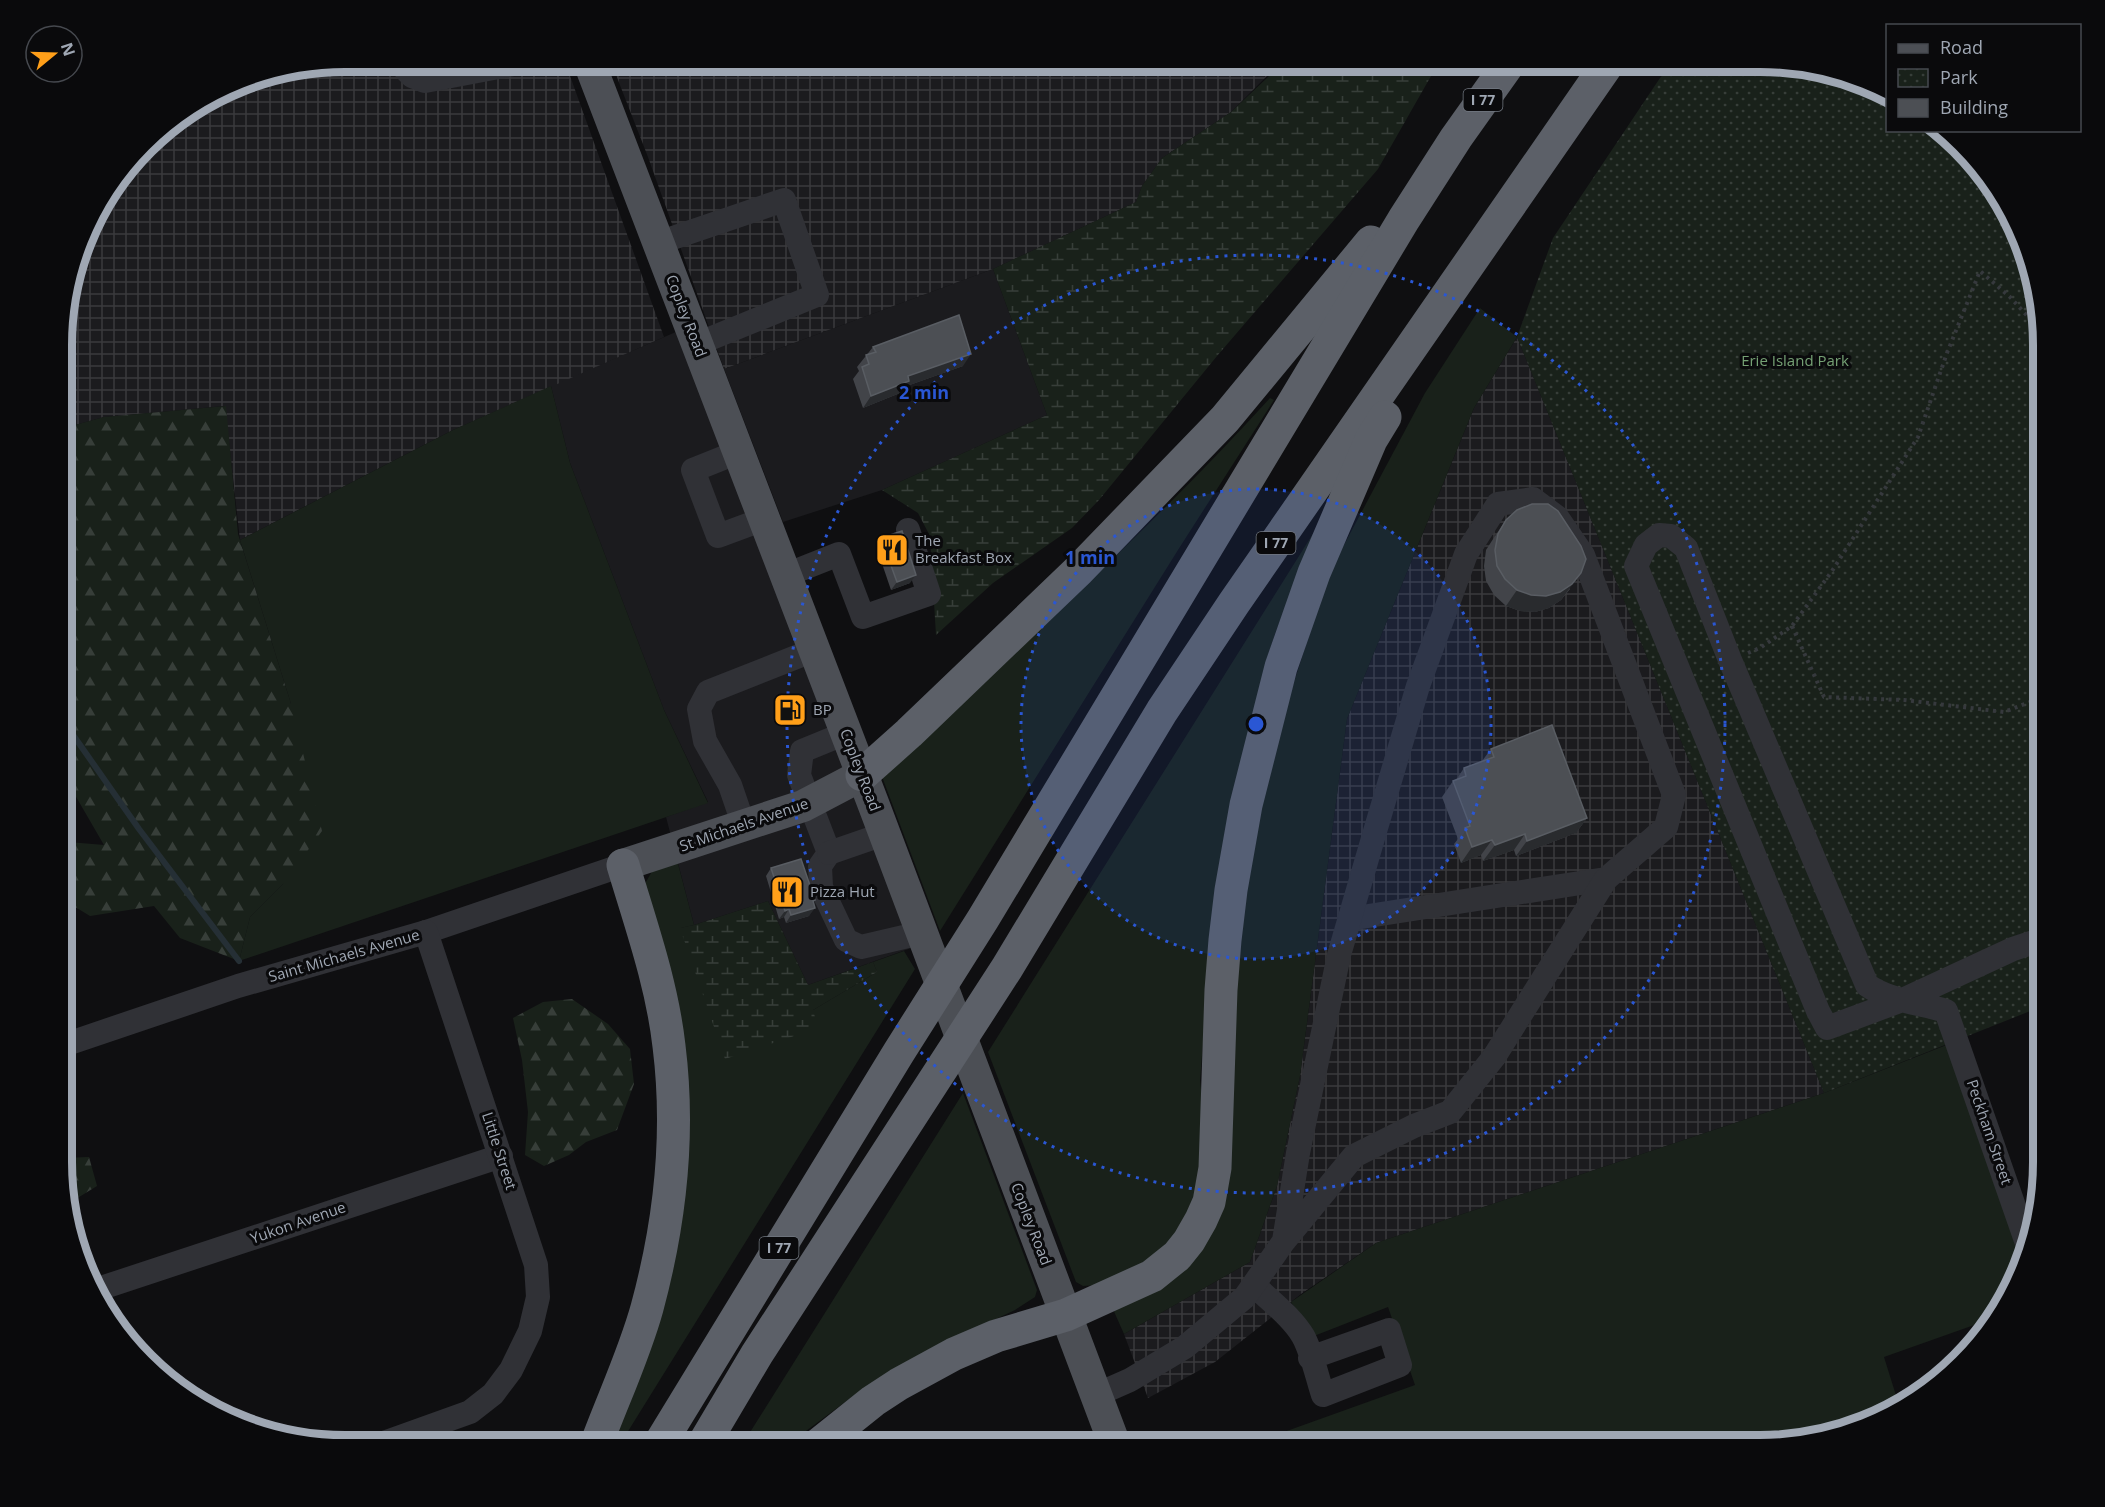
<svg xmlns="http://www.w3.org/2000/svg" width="2105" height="1507" font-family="'Open Sans',sans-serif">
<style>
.built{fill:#1b1b1e}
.industrial{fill:url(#industrial-grid)}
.green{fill:#19211a}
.forest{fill:url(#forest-firs)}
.wetland{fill:url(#wetland-marsh)}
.park{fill:url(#park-dots)}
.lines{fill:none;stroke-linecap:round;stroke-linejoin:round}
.stream{stroke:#252f35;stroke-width:6}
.path{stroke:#36393d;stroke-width:4;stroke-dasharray:3 4.5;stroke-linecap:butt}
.minor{stroke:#303136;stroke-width:24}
.major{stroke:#4c4f55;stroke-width:32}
.highway{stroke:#5c6068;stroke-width:33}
.wall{fill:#424449}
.shaded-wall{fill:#292b2e}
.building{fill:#4c4f54;stroke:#595d63;stroke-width:1.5}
.ring{fill:none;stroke:#2a57d4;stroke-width:3;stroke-dasharray:3 6}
.labels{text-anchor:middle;stroke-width:6;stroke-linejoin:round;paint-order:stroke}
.shield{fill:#0a0a0c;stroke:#727881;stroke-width:1.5}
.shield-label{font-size:14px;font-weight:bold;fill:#9fa7b3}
.street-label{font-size:15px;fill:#9fa7b3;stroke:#0a0a0c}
.park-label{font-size:15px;fill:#75a074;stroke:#0a0a0c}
.poi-label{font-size:15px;fill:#9fa7b3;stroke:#0a0a0c;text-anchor:start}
.rim{fill:none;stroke:#9fa7b3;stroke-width:8}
.centre{fill:#2a57d4;stroke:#0a0a0c;stroke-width:3}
.ring-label{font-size:18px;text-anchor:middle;font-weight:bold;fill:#2a57d4;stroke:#0a0a0c;stroke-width:6;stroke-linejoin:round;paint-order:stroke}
</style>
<defs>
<pattern id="industrial-grid" width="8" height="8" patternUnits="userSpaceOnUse" patternTransform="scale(1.5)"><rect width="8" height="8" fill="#1b1b1e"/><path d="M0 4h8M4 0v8" fill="none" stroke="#39393c"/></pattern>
<pattern id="forest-firs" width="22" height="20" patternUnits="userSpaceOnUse" patternTransform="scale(1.5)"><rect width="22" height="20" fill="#19211a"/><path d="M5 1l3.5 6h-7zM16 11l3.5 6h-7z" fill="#373e39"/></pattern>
<pattern id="wetland-marsh" width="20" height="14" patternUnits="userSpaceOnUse" patternTransform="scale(1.5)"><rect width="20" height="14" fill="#19211a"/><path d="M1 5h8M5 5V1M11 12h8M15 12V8" fill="none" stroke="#373e39"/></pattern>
<pattern id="park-dots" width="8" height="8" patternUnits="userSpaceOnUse" patternTransform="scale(1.5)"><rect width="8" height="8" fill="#19211a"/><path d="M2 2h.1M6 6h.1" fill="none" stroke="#373e39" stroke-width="1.8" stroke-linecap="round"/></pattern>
</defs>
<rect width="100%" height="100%" fill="#0f0f11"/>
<g class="built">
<path d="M993,269L1047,415L882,490L783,522L724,369Z"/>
<path d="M685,328L914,947L808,985L768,901L694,925L666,817L708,802L664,710L570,463L551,386Z"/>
</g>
<g class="industrial">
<path d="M345,62H565L664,337L453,430L240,540L225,406L104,417L64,428V308L91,219L158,132L237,83Z"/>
<path d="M611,62H1281L1231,112L1162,158L1142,186L1136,202L993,269L724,369L648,157Z"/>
<path d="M1517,337L1824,1093L1376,1243L1301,1294L1215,1362L1148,1398L1124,1334L1250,1262L1277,1186L1300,1076L1347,719L1474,408Z"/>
</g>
<g class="green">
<path d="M1480,308L1517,337L1474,408L1347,719L1300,1076L1277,1186L1250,1262L1124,1334L1112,1307L1207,1240L1245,884L1279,729L1329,573L1425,393Z"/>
<path d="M551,386L570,463L664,710L708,803L239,961L250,917L283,884L291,704L240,540L453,430Z"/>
<path d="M1270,398L1274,400L1178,550L940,931L881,774C1014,652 1149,531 1270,398Z"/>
<path d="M1314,532L1275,634L1266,661L1212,930L1200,1081L1206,1130L1200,1192L1171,1244L1145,1264L1099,1285L1083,1286L1076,1282L988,1052Z"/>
<path d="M677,860L694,925L681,928L813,1010L877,972L873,962L904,951L915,969L622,1441L614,1436L676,1242L642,889L655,866Z"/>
<path d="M1949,1044L2025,1260L1994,1318L1884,1357L1899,1405L1886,1416L1761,1445H1248L1415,1385L1388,1307L1314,1336L1291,1302L1376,1243L1824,1093Z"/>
<path d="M963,1093L1037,1290L1035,1297L1015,1310L910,1360L852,1397L787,1445H742Z"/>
</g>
<g class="forest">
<path d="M226,406L238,534L291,704L322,831L283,884L250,917L239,961L180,938L154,906L90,916L64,900V849L68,842L104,845L64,776V428L104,417Z"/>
<path d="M572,999L608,1024L630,1049L634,1084L617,1130L586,1142L569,1155L544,1166L525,1155L528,1112L522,1060L513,1018L543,1002Z"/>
<path d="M89,1157L97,1186L66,1205L64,1199V1158Z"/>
</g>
<g class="wetland">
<path d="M1284,62H1439L1378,169L1217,356L1099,500L1072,528L993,583L936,635L930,536L918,513L882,490L1047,415L993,269L1136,202L1142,186L1162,158L1231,112Z"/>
<path d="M768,901L808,985L873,962L877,972L813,1010L818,1028L725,1059L680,928L694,925Z"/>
</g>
<path class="park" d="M1674,62H1779L1852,77L1887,96L1888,130L1941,131L2014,219L2043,326V1006L1824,1093L1517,337L1553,238L1660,78Z"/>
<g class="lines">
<path class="stream" d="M64,722L139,829L239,961"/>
<g class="path">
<path d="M1792,626L1824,697L1904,700L2004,712L2043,697"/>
<path d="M1748,653L1760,648L1792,626L1832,571L1918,437L1947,353L1980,271L2010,297L2043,333"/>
</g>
<g class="minor">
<path d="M398,62L412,76L425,81L524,62"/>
<path d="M658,243L784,200L817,295L697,344"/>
<path d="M738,452L693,470L718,536L764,519"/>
<path d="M786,575L839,554L863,617L929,594L908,530"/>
<path d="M846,733L802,751L799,775L829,853L820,866L821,887L846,940L861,947L921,933"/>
<path d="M744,826L730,785L705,741L699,709L708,692L814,650"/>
<path d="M829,853L884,834"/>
<path d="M1349,919L1606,879"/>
<path d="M64,1045L238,986L426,932L623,865"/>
<path d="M2029,1249L1946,1011C1921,1003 1889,1001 1867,985L1730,660L1686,548L1671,536L1659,535L1646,545L1636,566L1818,1011L1827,1028L1905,999L2013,949L2043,939"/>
<path d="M1254,1285C1270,1301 1291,1316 1303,1336C1312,1352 1317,1377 1323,1395L1400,1365L1389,1330L1310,1358"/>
<path d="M95,1290L501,1156"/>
<path d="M1096,1395L1130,1380L1185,1347L1245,1297L1284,1241L1298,1153L1339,955L1376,828L1418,686L1466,554L1498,504L1533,499L1557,517L1583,555L1674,795L1666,827L1606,879L1494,1057L1450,1112L1414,1126L1354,1156L1284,1241"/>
<path d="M378,1445L470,1412L493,1394L511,1370L530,1331L538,1297L536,1265L426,932"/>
</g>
<g class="major">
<path d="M589,62L873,803L1115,1445"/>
<path d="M623,865L803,806L862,775"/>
</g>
<g class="highway">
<path d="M862,775L909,733L1079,570L1225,419L1371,242"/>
<path d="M596,1445C613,1399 634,1355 647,1308C670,1223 680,1134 669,1046C662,984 641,925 623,865"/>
<path d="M659,1445L899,1052L983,919L1404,219L1456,138L1510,62"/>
<path d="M703,1445L757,1354L1007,968L1162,711L1234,603L1609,62"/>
<path d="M818,1445L873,1401L899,1384L954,1354L996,1336L1066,1315L1152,1276L1177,1256L1189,1241L1201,1220L1209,1202L1215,1168L1221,990L1225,940L1231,890L1246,805L1281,667L1314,573L1371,440L1385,417"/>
</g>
</g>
<g class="wall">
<path d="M873,347L963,366L904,387L900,393L863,408L853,379L859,371L857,367Z"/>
<path d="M1506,520L1570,589L1561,600L1549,608L1535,612L1520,611L1506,606L1494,595L1486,581L1484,566L1486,550L1495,536Z"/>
<path d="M881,538L910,583L891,590L876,546Z"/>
<path d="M1491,749L1587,818L1576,833L1516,856L1514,850L1483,861L1481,855L1461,863L1454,844L1458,839L1442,797L1453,781L1456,780L1464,768L1482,761Z"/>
<path d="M771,868L813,902L809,916L786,923L784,917L779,919L766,876Z"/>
</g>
<g class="shaded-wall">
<path d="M971,354L963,366L904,387L900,393L863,408L871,396L908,376Z"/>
<path d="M1581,573L1561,600L1549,608L1535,612L1520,611L1506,606L1517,590Z"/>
<path d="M916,575L910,583L891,590L897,582Z"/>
<path d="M1587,818L1576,833L1516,856L1527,841Z"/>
<path d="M1525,834L1514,850L1483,861L1495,845Z"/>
<path d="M1492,840L1481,855L1461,863L1472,847Z"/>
<path d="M815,908L809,916L786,923L791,915Z"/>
<path d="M789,909L784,917L779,919L785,911Z"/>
</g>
<g class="building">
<path d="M959,315L971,354L908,376L909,381L871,396L862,367L869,364L866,355L876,352L873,347Z"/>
<path d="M1532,504H1548L1558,511L1581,546L1586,559L1581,573L1572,584L1560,592L1546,596L1531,595L1517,590L1505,579L1497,566L1495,550L1498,534L1506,520L1517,510Z"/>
<path d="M902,531L916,575L897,582L881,538Z"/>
<path d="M1552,725L1587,818L1527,841L1525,834L1495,845L1492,840L1472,847L1465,828L1470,826L1453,781L1466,776L1464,768L1494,757L1491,749Z"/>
<path d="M801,859L815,900L813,901L815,908L791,915L789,909L785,911L771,868Z"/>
</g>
<circle cx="1256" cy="724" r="235" fill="#2a57d4" fill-opacity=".12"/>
<g class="ring">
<circle cx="1256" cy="724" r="235"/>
<circle cx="1256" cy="724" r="469"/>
</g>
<defs>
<g id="restaurant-square" transform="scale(1.725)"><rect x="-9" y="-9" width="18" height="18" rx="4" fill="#ff9f19" stroke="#0a0a0c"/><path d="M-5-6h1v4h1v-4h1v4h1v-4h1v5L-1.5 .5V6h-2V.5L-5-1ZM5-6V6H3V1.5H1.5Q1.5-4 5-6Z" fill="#111"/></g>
<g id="fuel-square" transform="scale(1.725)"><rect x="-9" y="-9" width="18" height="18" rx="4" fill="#ff9f19" stroke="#0a0a0c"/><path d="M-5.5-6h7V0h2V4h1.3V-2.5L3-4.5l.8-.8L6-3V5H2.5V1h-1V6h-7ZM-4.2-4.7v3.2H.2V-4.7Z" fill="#111"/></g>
</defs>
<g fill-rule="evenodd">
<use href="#restaurant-square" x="892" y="550"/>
<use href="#fuel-square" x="790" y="710"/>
<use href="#restaurant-square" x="787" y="892"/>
</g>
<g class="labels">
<g class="shield">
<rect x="1463.5" y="89" width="39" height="22" rx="4.5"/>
<rect x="1256.5" y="532" width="39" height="22" rx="4.5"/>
<rect x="759.5" y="1237" width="39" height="22" rx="4.5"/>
</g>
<g class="shield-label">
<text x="1483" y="105">I 77</text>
<text x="1276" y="548">I 77</text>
<text x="779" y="1253">I 77</text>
</g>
<g class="street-label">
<text transform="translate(686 316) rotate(69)" y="5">Copley Road</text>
<text transform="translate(860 770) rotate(69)" y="5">Copley Road</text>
<text transform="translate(744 825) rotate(-19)" y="5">St Michaels Avenue</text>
<text transform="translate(344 956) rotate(-16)" y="5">Saint Michaels Avenue</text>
<text transform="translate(1989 1132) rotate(71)" y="5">Peckham Street</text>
<text transform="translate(499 1151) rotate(72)" y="5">Little Street</text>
<text transform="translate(298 1223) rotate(-19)" y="5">Yukon Avenue</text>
<text transform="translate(1031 1224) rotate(69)" y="5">Copley Road</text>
</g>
<g class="park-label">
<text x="1795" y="366">Erie Island Park</text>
</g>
<g class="poi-label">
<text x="915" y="546">The<tspan x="915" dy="17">Breakfast Box</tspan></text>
<text x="813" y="715">BP</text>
<text x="810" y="897">Pizza Hut</text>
</g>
</g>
<path d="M0 0H2105V1507H0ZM345 72H1760A273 273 0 0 1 2033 345V1162A273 273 0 0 1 1760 1435H345A273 273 0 0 1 72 1162V345A273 273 0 0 1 345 72Z" fill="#0a0a0c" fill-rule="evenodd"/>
<path class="rim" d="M345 72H1760A273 273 0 0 1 2033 345V1162A273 273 0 0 1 1760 1435H345A273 273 0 0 1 72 1162V345A273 273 0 0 1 345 72Z"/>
<circle cx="1256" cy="724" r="9" class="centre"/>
<g class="ring-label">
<text x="924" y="399">2 min</text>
<text x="1090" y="564">1 min</text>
</g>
<rect x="1886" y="24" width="195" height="108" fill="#0a0a0c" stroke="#46494f" stroke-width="1.5"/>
<rect x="1898" y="44" width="30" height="9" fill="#4c4f55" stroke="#46494f" stroke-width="1.5"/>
<text x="1940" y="54" font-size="18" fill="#9fa7b3">Road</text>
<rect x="1898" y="69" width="30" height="18" fill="url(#park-dots)" stroke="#46494f" stroke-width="1.5"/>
<text x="1940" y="84" font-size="18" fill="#9fa7b3">Park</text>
<rect x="1898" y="99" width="30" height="18" fill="#4c4f54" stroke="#46494f" stroke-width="1.5"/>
<text x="1940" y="114" font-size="18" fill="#9fa7b3">Building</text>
<g transform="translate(54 54) rotate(71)"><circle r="28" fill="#0a0a0c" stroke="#46494f" stroke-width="1.5"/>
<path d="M0-4.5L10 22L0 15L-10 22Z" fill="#ff9f19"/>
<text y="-9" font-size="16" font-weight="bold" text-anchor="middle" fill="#9fa7b3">N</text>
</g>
</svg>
